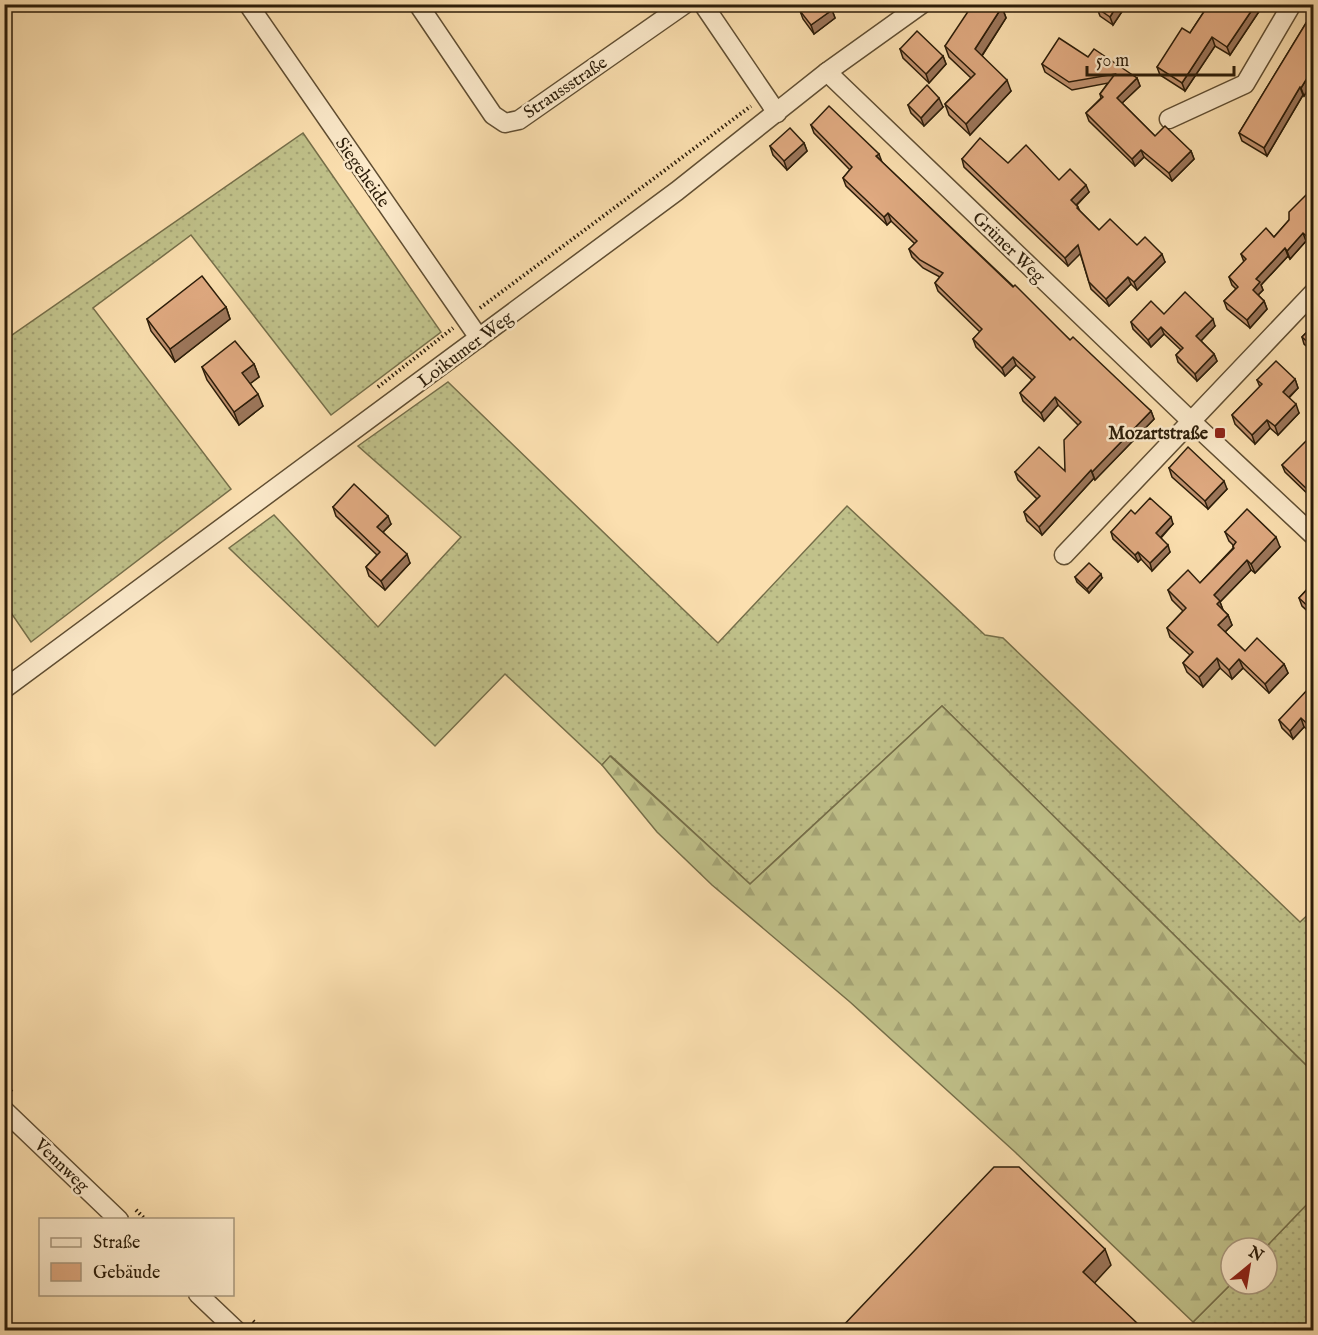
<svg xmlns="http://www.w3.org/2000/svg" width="1318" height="1335" font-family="'IM FELL English',serif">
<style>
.grass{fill:url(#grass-dots);stroke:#766f4a;stroke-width:1.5}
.forest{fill:url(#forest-firs);stroke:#766f4a;stroke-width:1.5}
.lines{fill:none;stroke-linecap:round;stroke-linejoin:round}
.street-casing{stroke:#604e32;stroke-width:21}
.path{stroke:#2c1d09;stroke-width:4;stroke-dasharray:1.5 3;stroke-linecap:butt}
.street{stroke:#fceacb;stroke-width:18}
.wall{fill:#c0916e;stroke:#2c1d09;stroke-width:1.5}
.shaded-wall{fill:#9c765a;stroke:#2c1d09;stroke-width:1.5}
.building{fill:#dfa980;stroke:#2c1d09;stroke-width:1.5}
.poi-dot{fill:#8f2418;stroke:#fceacb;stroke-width:2}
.labels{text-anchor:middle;stroke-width:5;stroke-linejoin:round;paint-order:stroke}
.street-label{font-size:18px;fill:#2c1d09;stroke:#fceacb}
.poi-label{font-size:18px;font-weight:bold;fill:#2c1d09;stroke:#fceacb;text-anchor:end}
</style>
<defs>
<pattern id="grass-dots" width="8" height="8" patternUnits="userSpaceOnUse" patternTransform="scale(1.5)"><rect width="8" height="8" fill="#c0c18a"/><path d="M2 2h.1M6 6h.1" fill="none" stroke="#a5a576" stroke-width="1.8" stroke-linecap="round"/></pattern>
<pattern id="forest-firs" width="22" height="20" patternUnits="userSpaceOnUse" patternTransform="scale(1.5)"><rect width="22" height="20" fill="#c0c18a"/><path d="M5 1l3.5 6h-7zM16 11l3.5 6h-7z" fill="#a5a576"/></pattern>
</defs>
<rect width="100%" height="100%" fill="#fbdfaf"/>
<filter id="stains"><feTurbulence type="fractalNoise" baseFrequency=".00333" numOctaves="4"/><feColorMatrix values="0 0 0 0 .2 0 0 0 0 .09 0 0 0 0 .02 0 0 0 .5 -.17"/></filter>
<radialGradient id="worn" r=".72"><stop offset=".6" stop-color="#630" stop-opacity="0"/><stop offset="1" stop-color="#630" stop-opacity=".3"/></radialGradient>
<g class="grass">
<path d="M303,133L441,332L331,415L191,235L93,308L231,489L31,642L5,604V340Z"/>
<path d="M448,382L718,643L847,506L985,635L1003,638L1300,922L1313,910V1072L942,706L750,884L611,756L602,765L505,674L435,746L229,548L274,515L378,627L461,537L358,446Z"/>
<path d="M1313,1198V1330H1202L1193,1322L1231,1284H1267V1248H1265Z"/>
</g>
<path class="forest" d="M942,706L1313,1072V1198L1265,1248H1231V1284L1193,1322L1015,1152L850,1002L712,885L657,832L602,765L610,756L750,884Z"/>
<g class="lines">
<g class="street-casing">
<g id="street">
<path d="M248,4L479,338"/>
<path d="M418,4L493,115L505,123L519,120L685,4"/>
<path d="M703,4L777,113"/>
<path d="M827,72L1191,421L1314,536"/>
<path d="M1169,119L1245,84L1292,4"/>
<path d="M1064,555L1314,292"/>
<path d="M4,689L677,191L827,72L922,4"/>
<path d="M4,1110L119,1220"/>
<path d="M198,1294L236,1330"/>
</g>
</g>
<g class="path">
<path d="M480,308L751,106"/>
<path d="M378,387L453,328"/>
<path d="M4,1085L13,1093"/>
<path d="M136,1210L146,1220"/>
<path d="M253,1321L263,1330"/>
</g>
<use href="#street" class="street"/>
</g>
<g class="wall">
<path d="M1092,4H1127L1113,25L1100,16L1097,8Z"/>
<path d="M1209,4H1264L1230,55L1215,46L1185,91L1160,75L1157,67L1190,33Z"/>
<path d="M1002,7L1006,18L982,56L1011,91L970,135L949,115L945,104L971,78L949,57L945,46Z"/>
<path d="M832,10L835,18L814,34L803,19L800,11Z"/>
<path d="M1314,10V84L1312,83L1304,96L1303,95L1267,156L1242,141L1239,133Z"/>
<path d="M900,49L943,56L946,64L929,83L903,58Z"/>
<path d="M1088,57L1137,78L1140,86L1122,103L1155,136L1191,151L1194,159L1172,181L1144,157L1135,166L1089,121L1086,113L1101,98L1100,94L1108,83L1072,90L1045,72L1042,64Z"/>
<path d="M908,105L943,107L924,126L911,113Z"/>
<path d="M811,125L882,162L1070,340L1151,411L1154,419L1095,480L1094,478L1042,535L1027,521L1024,512L1037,499L1018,480L1015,472L1065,471L1078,425L1058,405L1044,421L1023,401L1020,393L1032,380L1016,365L1005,376L976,347L973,339L980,332L938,291L935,283L940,277L923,268L912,257L909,249L915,244L891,221L887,225L846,186L843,178L850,170L814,133Z"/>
<path d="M804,143L807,151L787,170L773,155L770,146Z"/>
<path d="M962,159L1059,180L1089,192L1077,205L1080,211L1099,230L1137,245L1165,262L1137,290L1131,284L1109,306L1091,289L1080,253L1068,266L964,167Z"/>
<path d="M1314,187V248L1306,241L1290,259L1288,256L1261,285L1263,290L1258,295L1264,301L1267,309L1250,328L1227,309L1224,301L1236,289L1232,285L1229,277L1244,262L1241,254L1274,237L1289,220Z"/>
<path d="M226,307L230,319L175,362L151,331L147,319Z"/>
<path d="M1164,314L1215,326L1201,341L1214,354L1217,361L1197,381L1178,362L1176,355L1181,350L1164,334L1151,347L1133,329L1131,322Z"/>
<path d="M1314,325V353L1304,344L1302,337Z"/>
<path d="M254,364L259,377L250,383L263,406L239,425L207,380L202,367Z"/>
<path d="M1295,379L1298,388L1289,398L1299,413L1278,435L1270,428L1255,444L1235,424L1232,415L1260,387L1257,380Z"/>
<path d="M1314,441V500L1285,472L1282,465Z"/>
<path d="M1169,468L1227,489L1208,509L1172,477Z"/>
<path d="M333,507L391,524L383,532L410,563L385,590L369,576L366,567L377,555L336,516Z"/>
<path d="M1135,514L1173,524L1161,538L1170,552L1152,571L1141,559L1138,562L1113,539L1111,532Z"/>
<path d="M1225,532L1280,547L1255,573L1251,570L1220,602L1223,610L1228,615L1232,625L1225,632L1245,651L1284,664L1288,673L1269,693L1243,668L1232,679L1220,668L1203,687L1187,672L1183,663L1190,655L1170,637L1167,628L1183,611L1172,600L1168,590L1200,583L1233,548V545L1229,541Z"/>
<path d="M1075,577L1102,578L1089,593L1077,582Z"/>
<path d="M1314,582V617L1302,606L1299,598Z"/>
<path d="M1314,692V735L1304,727L1293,739L1282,728L1279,720Z"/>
</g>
<g class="shaded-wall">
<path d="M1118,4H1127L1113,25L1110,17Z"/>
<path d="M1256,4H1264L1230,55L1227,47Z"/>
<path d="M1002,7L1006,18L979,60L975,49Z"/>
<path d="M832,10L835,18L814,34L811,25Z"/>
<path d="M1212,37L1215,46L1185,91L1182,83Z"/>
<path d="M943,56L946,64L929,83L926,74Z"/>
<path d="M1309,75L1312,83L1304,96L1301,88Z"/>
<path d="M1137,78L1140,86L1120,105L1117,98Z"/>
<path d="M1007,80L1011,91L970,135L966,124Z"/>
<path d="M1300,87L1303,95L1267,156L1264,148Z"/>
<path d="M939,98L943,107L924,126L921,118Z"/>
<path d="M804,143L807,151L787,170L784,161Z"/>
<path d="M1141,150L1144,157L1135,166L1132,159Z"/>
<path d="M1191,151L1194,159L1172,181L1169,173Z"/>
<path d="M879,154L882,162L876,156Z"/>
<path d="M1086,185L1089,192L1074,207L1071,200Z"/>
<path d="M888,213L891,221L887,225L884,217Z"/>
<path d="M1303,233L1306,241L1290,259L1287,251Z"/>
<path d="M1078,245L1081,253L1068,266L1065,258Z"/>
<path d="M1285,248L1288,256L1261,285L1263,290L1255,298L1253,290L1256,279Z"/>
<path d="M1162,254L1165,262L1137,290L1134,282Z"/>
<path d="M1128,277L1131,284L1109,306L1106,299Z"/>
<path d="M1264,301L1267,309L1250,328L1247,320Z"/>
<path d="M226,307L230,319L175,362L170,349Z"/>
<path d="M1213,319L1215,326L1199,343L1196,336Z"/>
<path d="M1161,327L1164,334L1151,347L1148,340Z"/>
<path d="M1214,354L1217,361L1197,381L1195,374Z"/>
<path d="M1013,357L1016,365L1005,376L1002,368Z"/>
<path d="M254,364L259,377L247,386L242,373Z"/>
<path d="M1295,379L1298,388L1286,400L1283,392Z"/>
<path d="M258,394L263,406L239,425L234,412Z"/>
<path d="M1055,397L1058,405L1044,421L1041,413Z"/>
<path d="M1296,404L1299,413L1278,435L1275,426Z"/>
<path d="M1151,411L1154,419L1095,480L1092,472Z"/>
<path d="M1267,420L1270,428L1255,444L1252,435Z"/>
<path d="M1091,470L1094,478L1042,535L1039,527Z"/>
<path d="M1224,481L1227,489L1208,509L1205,501Z"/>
<path d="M388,516L391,524L380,535L377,527Z"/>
<path d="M1171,517L1173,524L1158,540L1156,533Z"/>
<path d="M1276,537L1280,547L1255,573L1251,564Z"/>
<path d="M1168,545L1170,552L1152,571L1150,563Z"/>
<path d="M1138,552L1141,559L1138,562L1135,555Z"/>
<path d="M407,554L410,563L385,590L381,581Z"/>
<path d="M1247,560L1251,570L1220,602L1223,610L1220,613L1214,595Z"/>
<path d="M1101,574L1102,578L1089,593L1087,589Z"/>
<path d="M1228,615L1232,625L1222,635L1218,625Z"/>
<path d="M1217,658L1220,668L1203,687L1199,677Z"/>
<path d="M1239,659L1243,668L1232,679L1229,670Z"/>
<path d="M1284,664L1288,673L1269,693L1265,684Z"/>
<path d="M1301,718L1304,727L1293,739L1290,731Z"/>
<path d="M1105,1249L1111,1265L1089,1289L1083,1272Z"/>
<path d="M1138,1324L1141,1330H1132Z"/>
</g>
<g class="building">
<path d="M809,4H828L832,10L811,25L800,11Z"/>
<path d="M973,4H998L1002,7L975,49L1007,80L966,124L945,104L975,74L945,46Z"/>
<path d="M1099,4H1118L1110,17L1097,8Z"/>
<path d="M1209,4H1256L1227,47L1212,37L1182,83L1157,67L1182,28L1190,33Z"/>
<path d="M1314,10V77L1309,75L1301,88L1300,87L1264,148L1239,133Z"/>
<path d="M917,31L943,56L926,74L900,49Z"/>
<path d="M1059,38L1088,57L1094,49L1137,78L1117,98L1155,136L1165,126L1191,151L1169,173L1141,150L1132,159L1086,113L1103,97L1100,94L1115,74L1069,82L1042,64Z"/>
<path d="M927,85L939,98L921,118L908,105Z"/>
<path d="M829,106L879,154L876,156L1013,287L1015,285L1070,340L1073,337L1151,411L1092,472L1091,470L1039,527L1024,512L1040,496L1015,472L1039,447L1065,471L1064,440L1081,422L1055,397L1041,413L1020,393L1035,377L1013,357L1002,368L973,339L982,329L935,283L943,273L920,260L909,249L917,241L888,213L884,217L843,178L852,167L811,125Z"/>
<path d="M790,128L804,143L784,161L770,146Z"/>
<path d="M980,138L1008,163L1026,145L1059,180L1070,169L1086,185L1071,200L1078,207L1077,208L1099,230L1110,219L1137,245L1145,237L1162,254L1134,282L1128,277L1106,299L1089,282L1078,245L1065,258L962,159Z"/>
<path d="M1314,187V243L1303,233L1287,251L1285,248L1256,279L1260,282L1253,290L1264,301L1247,320L1224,301L1238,287L1229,277L1246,259L1241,254L1266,228L1274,237L1289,220V212Z"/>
<path d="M202,276L226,307L170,349L147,319Z"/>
<path d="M1185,292L1213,319L1196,336L1214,354L1195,374L1176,355L1183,348L1161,327L1148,340L1131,322L1151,301L1164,314Z"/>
<path d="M1314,325V348L1302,337Z"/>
<path d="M235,341L254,364L242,373L258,394L234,412L202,367Z"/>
<path d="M1276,361L1295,379L1283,392L1296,404L1275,426L1267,420L1252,435L1232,415L1262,384L1257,380Z"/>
<path d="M1310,437L1314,441V455L1312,456L1314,458V492L1312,494L1282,465Z"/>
<path d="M1188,447L1224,481L1205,501L1169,468Z"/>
<path d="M354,484L388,516L377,527L407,554L381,581L366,567L380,552L333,507Z"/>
<path d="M1150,498L1171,517L1156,533L1168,545L1150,563L1138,552L1135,555L1111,532L1131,510L1135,514Z"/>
<path d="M1247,509L1276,537L1251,564L1247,560L1214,595L1220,601L1217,604L1228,615L1218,625L1245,651L1257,638L1284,664L1265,684L1239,659L1229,670L1217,658L1199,677L1183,663L1193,652L1167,628L1186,608L1168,590L1188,570L1200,583L1234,548L1233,546L1236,542L1225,532Z"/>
<path d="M1089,563L1101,574L1087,589L1075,577Z"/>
<path d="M1314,582V612L1299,598Z"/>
<path d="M1309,688L1314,692V730L1301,718L1290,731L1279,720Z"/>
<path d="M994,1167H1019L1105,1249L1083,1272L1138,1324L1132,1330H839Z"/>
</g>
<rect class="poi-dot" x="1214" y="427" width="12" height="12" rx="3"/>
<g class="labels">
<g class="street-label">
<text transform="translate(565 87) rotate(-34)" y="6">Straussstraße</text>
<text transform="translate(363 172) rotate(55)" y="6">Siegeheide</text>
<text transform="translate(1009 247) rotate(44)" y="6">Grüner Weg</text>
<text transform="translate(465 349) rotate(-37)" y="6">Loikumer Weg</text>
<text transform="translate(62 1165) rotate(44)" y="6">Vennweg</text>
</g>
<g class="poi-label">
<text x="1208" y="439">Mozartstraße</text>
</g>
</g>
<rect width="1318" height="1335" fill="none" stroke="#fbdfaf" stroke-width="24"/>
<rect x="6" y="6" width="1306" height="1323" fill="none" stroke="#2c1d09" stroke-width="3"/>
<rect x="12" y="12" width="1294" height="1311" fill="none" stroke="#2c1d09" stroke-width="1.5"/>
<rect x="39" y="1218" width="195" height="78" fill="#fceacb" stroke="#a9987d" stroke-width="1.5"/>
<rect x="51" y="1238" width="30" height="9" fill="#fceacb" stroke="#a9987d" stroke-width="1.5"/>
<text x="93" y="1248" font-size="18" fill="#2c1d09">Straße</text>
<rect x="51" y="1263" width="30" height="18" fill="#dfa980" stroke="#a9987d" stroke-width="1.5"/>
<text x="93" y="1278" font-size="18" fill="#2c1d09">Gebäude</text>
<g transform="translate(1249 1266) rotate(30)"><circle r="28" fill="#fceacb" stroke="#a9987d" stroke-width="1.5"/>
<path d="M0-4.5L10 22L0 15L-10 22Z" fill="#8f2418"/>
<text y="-9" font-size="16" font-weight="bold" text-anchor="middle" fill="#2c1d09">N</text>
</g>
<path d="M1087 66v9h147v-9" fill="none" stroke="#2c1d09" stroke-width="3"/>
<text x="1096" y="66" font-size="18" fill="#2c1d09" stroke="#fceacb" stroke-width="4.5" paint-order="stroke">50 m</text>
<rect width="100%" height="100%" filter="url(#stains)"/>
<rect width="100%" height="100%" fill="url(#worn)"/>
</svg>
